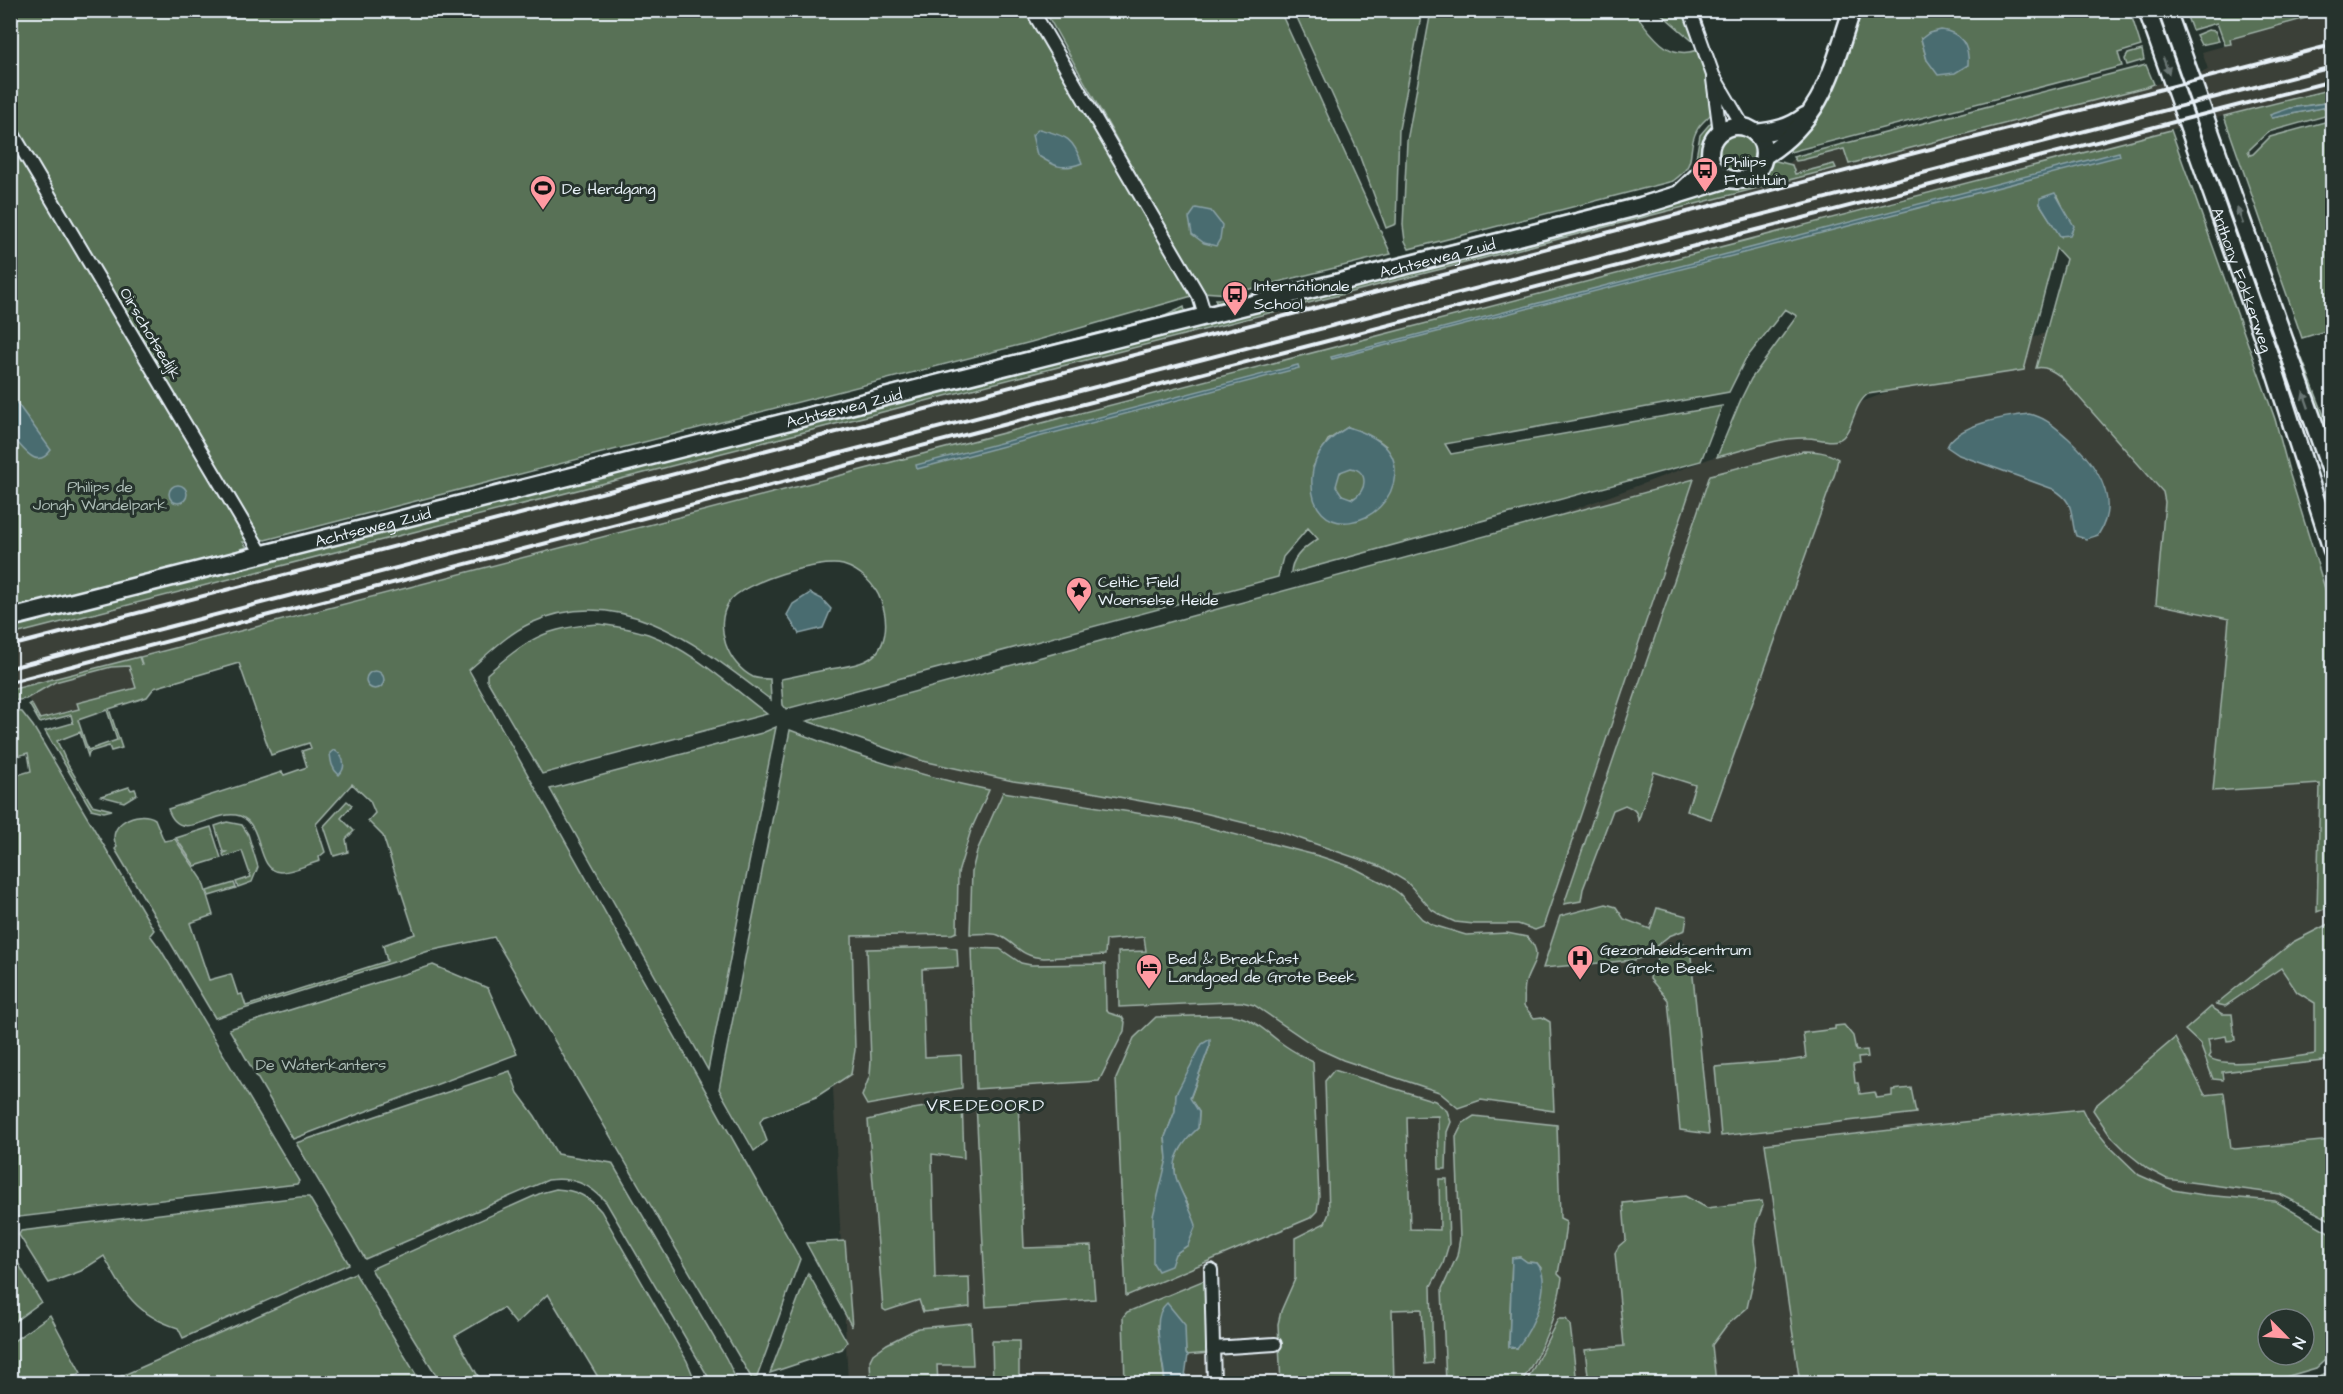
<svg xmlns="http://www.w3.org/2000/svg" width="2343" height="1394" font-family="'Architects Daughter',sans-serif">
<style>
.built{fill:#3b4139}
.green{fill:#587157;stroke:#a0b1a8;stroke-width:1.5;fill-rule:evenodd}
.water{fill:#4a6c70;stroke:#89a1a6;stroke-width:1.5;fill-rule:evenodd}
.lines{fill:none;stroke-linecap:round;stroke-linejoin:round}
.street-casing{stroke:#e8f1f8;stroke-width:16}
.secondary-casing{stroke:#e8f1f8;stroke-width:21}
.street{stroke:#26332d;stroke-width:12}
.secondary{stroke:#26332d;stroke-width:16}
.rail{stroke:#e8f1f8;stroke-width:4}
.oneway{fill:#6a7674}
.labels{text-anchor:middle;stroke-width:6;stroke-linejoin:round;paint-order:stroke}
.poi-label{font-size:16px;fill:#e8f1f8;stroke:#26332d;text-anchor:start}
.street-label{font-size:16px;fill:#e8f1f8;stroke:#26332d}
.park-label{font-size:16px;fill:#aebeb8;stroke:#26332d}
.neighbourhood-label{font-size:18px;letter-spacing:1.5px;fill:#e8f1f8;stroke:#26332d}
</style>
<rect width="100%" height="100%" fill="#26332d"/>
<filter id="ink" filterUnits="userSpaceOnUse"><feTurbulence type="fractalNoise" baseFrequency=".0167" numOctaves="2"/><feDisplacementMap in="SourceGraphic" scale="12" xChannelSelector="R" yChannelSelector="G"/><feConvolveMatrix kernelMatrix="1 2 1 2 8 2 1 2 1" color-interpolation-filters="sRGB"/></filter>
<g filter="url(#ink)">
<g class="built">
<path d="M2220,11H2332V111L2228,115L2170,130L139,680L142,692L40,719L24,692L11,696L10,627L1258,313L1771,180L1784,170L1794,158L2152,85L2206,71L2208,69L2202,52L2231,44Z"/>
<path d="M2102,312L2332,721V1170L1980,1383H848L818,792Z"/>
</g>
<g class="green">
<path d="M11,11H1025L1192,296L1031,342L265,540L261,539L11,121Z"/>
<path d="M1045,11H1280L1391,254L1230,294L1202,292Z"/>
<path d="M1294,11H1422L1399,129L1396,224L1386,228L1357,149Z"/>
<path d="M1431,11H1633C1652,33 1665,61 1698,50L1707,77L1713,111C1709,118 1701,122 1697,130C1685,152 1700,162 1673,181L1409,249L1405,241L1403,225L1407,141Z"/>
<path d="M1658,11H1684L1696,44Z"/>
<path d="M1859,11H2130L2141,46L2118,53L2122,66L1790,152L1791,146ZM1921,39L1955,73L1927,60Z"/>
<path d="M2185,11V10L2331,11L2230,39L2231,44L2225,45L2217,23L2192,30Z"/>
<path d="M2208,30L2215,31L2219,41L2201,45L2196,35Z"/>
<path d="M2142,50L2144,60L2127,65L2125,59L2128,54Z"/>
<path d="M2146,65L2154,84L2146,87L1849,164L1844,149L1802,160L1796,161L1793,157Z"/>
<path d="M2332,89V102L2290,108L2271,116L2272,118L2332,106V114L2268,132L2248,151L2250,155L2253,154L2270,137L2332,120V329L2302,338L2224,116Z"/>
<path d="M1713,120V129L1707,142L1704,159L1694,169L1700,135Z"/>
<path d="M2171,130L2275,419L2290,475L2332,611V906L2317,912L2320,784L2213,791L2229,619L2156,604L2165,502L2163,492L2061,377C2053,371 2046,366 2036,368L2066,259L2056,248L2024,370L1868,394C1853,405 1854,427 1843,437C1834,445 1818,438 1807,438C1777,437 1746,450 1717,457L1741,399L1751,379L1797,316L1785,309L1745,360L1729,392L1445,444L1451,454L1722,406L1701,461L1291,573C1291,558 1306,546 1318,539L1308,528L1283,557L1278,577L786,709L783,705L781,679C797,676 813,672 830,669C841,667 855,666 865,661C888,651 889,621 881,601C875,584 860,570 843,565C819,559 742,582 729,602C713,626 728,665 753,677C758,679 765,679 770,679L771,700C702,648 623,581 531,623C507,634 488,654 469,670L800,1259L757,1377L752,1379L494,937L429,951L215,1018L115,849L117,847C104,825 138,808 155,819L164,841L175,839L202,879L213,915L190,923L209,980L231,974L238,995L242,994L246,1006L387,961L383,945L415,934L383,836L368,821L375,813L370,801L352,784L316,824L325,852L319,857L320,861C308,864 293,872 281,872C255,871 265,825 240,816C215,807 181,847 168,809L282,772L284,775L307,767L302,751L311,748L309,743L271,755L239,663L154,688L147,697L109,709L122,748L111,751L109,746L89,752L88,756L80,732L57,741L68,765L92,805L112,810L104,812L91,809L45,731L73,723L71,715L40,723L29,704L31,703L40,719L79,709L77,703L136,688L129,666L111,667L55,682L26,699L11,701L10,690L139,657L142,665L140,657ZM2058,196L2062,205L2061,236L2040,204ZM1348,427L1378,440L1386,446L1356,520L1313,467L1328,440ZM107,710L117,740L88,750L78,720Z"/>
<circle cx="1738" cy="153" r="19"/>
<path d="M10,136L248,542H243L247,547L232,552V555L10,611Z"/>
<path d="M1772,160L1792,165L1795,174L1834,164L1836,168L11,635V624L271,558L272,560L285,557L1217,319L1218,322L1234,318V315L1692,196L1694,199L1729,184L1740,185L1753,181L1760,176Z"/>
<path d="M1689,179L1669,191L1217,305L1215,299H1231L1652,193L1674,187Z"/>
<path d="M1184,307L1185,311L1174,314V316L266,544L1165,316Z"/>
<path d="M2291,338H2294L2332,436V455Z"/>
<path d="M1803,451C1816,451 1827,452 1838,459L1835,473L1711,819L1687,811L1695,785L1654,772L1638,822C1638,811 1634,809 1625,805L1613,810L1583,889L1581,901L1564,904L1710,475Z"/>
<circle cx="1351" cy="483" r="15"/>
<path d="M1694,479L1543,927L1535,930L1518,924H1474L1455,922L1442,916L1432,910L1407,882L1382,867L1278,831L1196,811L1091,792L1013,781L923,761L807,721Z"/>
<path d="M599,624C615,626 632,629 648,634C692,650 730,686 767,714L542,774L487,680V674C527,640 544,627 599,624Z"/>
<path d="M11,710L22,712L33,726L154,930L150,935L161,950L299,1181L297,1184L11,1218L10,777L31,771L28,753L11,758Z"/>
<path d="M776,727L708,1070L550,789L762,733Z"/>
<path d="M790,730C856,756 920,776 989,790L971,830L958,873L957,932L952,934L852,936L855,1050L851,1074L816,1097L763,1117L760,1122L767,1141L754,1151L719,1089Z"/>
<path d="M129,787L131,790L135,789L137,794L124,802L101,796Z"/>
<path d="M1003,792L1175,819L1319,856L1352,867L1389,886L1400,894L1422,919L1433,925L1466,935L1507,933L1527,937C1545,954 1531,965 1526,981C1523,988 1525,998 1524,1006L1534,1018L1542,1017L1550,1022L1554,1111L1481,1100L1458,1108L1439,1092L1343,1060L1319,1049L1254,1005L1242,1002H1228L1119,1007L1118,952L1146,951L1144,937L1106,940L1105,955L1044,958C1019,957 1017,943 998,935C991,932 978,934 970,934L972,871L977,851Z"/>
<path d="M347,801L352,805L341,818L354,831L346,839L348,852L334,856L324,826Z"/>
<path d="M227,822L242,825L248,834L258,867L252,882L238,887L236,882L251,877L242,851L224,857L223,854L226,852H223L215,826Z"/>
<path d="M211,827L221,858L195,866L176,838Z"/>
<path d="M234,883L236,888L209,896L207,891Z"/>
<path d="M1606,904L1616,907L1624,919L1650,929L1657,908L1687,916L1685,930L1669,936L1641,958L1634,960L1543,968L1560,916Z"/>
<path d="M2332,922V1060L2222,1072L2223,1080L2213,1079L2200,1044L2185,1030L2211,1007L2222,1014H2232L2235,1040L2227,1041L2226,1036L2208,1039L2211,1054L2209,1057C2222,1070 2294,1057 2315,1054V1003L2297,992L2281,968L2225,1006L2216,1004L2293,942Z"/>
<path d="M1683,943L1690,947L1709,1134L1680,1130L1668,1000L1650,979C1651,958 1665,951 1683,943Z"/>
<path d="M947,947L957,949L958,967L922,969L925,1057L961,1055L962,1088L867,1105L862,1096L870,1075L871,1061L867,949Z"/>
<path d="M971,948L1000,949L1021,963L1031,965L1105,964L1106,1010L1109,1013L1122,1017L1125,1022L1124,1031L1099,1081L976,1089Z"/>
<path d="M433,965L488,988L517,1054L293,1139L229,1029Z"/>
<path d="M1230,1015C1252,1017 1263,1029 1280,1042C1290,1050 1302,1056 1313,1062L1319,1197L1317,1211L1310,1218L1126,1296L1116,1079L1134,1038L1156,1017ZM1210,1045L1190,1099L1199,1112L1198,1128L1185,1140L1175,1160V1181L1189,1206L1188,1245L1175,1254L1162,1184L1167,1159L1165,1137L1175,1111L1176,1094Z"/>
<path d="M1844,1025L1853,1036L1856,1051L1867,1050L1868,1057L1858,1058L1859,1064L1853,1065L1855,1083H1858L1860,1094L1875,1092L1877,1098L1892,1096V1090L1911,1088L1916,1113L1721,1136L1715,1067L1787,1061L1806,1058L1803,1033L1835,1029V1026Z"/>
<path d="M2175,1038L2205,1095L2224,1093L2231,1148L2235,1149L2332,1140V1221L2280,1194L2167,1179L2148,1169L2129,1154L2109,1134L2093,1110L2095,1106Z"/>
<path d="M1334,1070L1435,1101L1447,1111L1451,1122L1447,1132L1446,1169H1439L1438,1116L1407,1117L1410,1229L1440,1230L1439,1179H1447L1449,1244L1443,1264L1431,1286L1433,1363L1425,1364L1422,1309L1392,1310L1394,1383H1382V1381L1281,1384L1278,1324L1281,1311L1295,1279V1238L1325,1223L1329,1213L1325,1081Z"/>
<path d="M510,1071L518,1093L535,1116L557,1154L612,1163L726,1358L738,1383H714L710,1380L606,1202C589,1183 572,1177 548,1180L365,1259L296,1143Z"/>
<path d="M962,1101L964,1158L932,1154L935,1278L969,1277L970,1307L923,1312L919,1300L886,1311L883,1309L868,1120L913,1109Z"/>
<path d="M1018,1101L1024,1248L1091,1246L1095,1299L986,1307L976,1102Z"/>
<path d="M2082,1109L2087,1119L2108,1145L2139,1175L2173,1190L2204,1195L2275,1201L2332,1234V1354L2316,1368L2282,1378L2208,1384H2042L2038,1377L2025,1379L2028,1384L1800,1383L1765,1144ZM2268,1319H2304V1355H2268Z"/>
<path d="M1474,1116L1557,1125L1560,1218L1566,1221C1565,1239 1561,1256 1558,1274L1562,1278C1557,1315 1541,1352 1521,1383H1446L1442,1289L1457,1256L1460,1238L1456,1137L1463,1123ZM1520,1257L1527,1262L1537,1263L1541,1268L1517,1348L1509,1346L1512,1258Z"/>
<path d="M556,1189C576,1190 588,1196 601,1211L687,1361L696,1383H599L601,1382L548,1294L516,1324L503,1308L455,1336L481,1381L477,1383H441L371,1269L541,1193Z"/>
<path d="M1685,1196L1707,1208L1762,1201L1763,1206L1756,1224L1754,1241L1757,1264L1747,1308L1726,1326L1712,1345L1716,1383H1589L1585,1350L1624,1346L1615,1253L1619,1246L1626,1240L1623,1203Z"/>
<path d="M300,1197H309L349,1264L183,1338L178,1328C136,1315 124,1293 104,1256L81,1271L49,1283L19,1235L21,1231Z"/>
<path d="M845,1241L852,1327L806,1243Z"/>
<path d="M11,1251L41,1302L11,1324H10Z"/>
<path d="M355,1273L421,1383H104L108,1382Z"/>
<path d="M808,1273L847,1342L842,1349L770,1373Z"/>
<path d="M1207,1279L1210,1353L1186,1355L1184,1325H1157L1165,1383H1125L1123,1317L1127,1312Z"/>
<path d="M50,1315L81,1373L61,1383H11V1343Z"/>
<path d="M1558,1319H1566L1570,1325L1577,1383H1526Z"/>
<path d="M971,1323L973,1365H937L938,1383H871L870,1360L873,1354L887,1344L918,1328Z"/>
<path d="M992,1341H1019V1383H993Z"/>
<path d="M2332,1370V1383H2300L2310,1381Z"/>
</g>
<g class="water">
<path d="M1941,30C1960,32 1970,45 1968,65L1955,73L1938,75L1927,60L1921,39L1929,33Z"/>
<path d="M2332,102V106L2272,118L2270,115L2290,108Z"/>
<path d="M1039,129C1065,136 1072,136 1082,163C1062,171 1054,166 1037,155L1032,135Z"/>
<path d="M2119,152L2120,156L1332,359L1331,357Z"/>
<path d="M2055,193L2074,226L2070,235L2060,236L2040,204V198Z"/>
<path d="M1196,208L1211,211L1222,225L1220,239L1216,246L1204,243L1192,234L1189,218Z"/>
<path d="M1298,365L1299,368L917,469L916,465Z"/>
<path d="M14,399L51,450C35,472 23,446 11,436V405Z"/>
<path d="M2029,414C2046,417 2056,428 2068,438C2095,463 2122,498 2098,535L2086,539L2076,536C2069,515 2077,503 2053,489L1959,455L1947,447C1955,425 2007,416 2029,414Z"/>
<path d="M1348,427C1371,434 1397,446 1395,474C1391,528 1307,547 1312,476C1314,453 1329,438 1348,427ZM1351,468C1369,471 1367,491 1353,499L1342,495L1336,486L1340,472Z"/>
<circle cx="178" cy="494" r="9"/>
<path d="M810,593L822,599L831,609L823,628L799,634L787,615L793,604Z"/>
<circle cx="375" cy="680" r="9"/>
<path d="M334,750C344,755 347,767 339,775C332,769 331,763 330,753Z"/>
<path d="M1210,1039V1045L1190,1098L1199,1112L1198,1128C1156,1168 1181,1182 1196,1225L1188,1245L1175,1254L1171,1266L1158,1271L1153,1263V1216L1167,1159L1165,1137L1175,1111L1176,1094L1202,1044Z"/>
<path d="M1520,1257L1527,1262L1537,1263C1554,1284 1532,1329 1517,1348L1509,1347L1512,1258Z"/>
<path d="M1167,1303L1185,1325L1186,1354L1188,1355L1184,1383H1165C1165,1361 1148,1318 1167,1303Z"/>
</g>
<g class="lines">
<g class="street-casing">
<g id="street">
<path d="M1032,10L1199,296L1205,316"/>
<path d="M1690,10L1713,75L1743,126"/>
<path d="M1713,79L1720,132"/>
<path d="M10,129L262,554"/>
<path d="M1211,1270L1214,1384"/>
<path d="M1213,1348L1275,1344"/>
</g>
</g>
<g class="secondary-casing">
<g id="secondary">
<path id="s1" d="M2147,10L2272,363L2332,550"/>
<path d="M2167,10L2332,474"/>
<circle cx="1737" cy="153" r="27"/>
<path d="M1755,133C1774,131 1790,128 1805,116"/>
<path d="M1764,156C1822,120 1832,71 1852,10"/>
<path d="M1681,192L1703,171L1710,156"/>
<path id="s2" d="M10,618L1641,206L1728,179"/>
</g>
</g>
<use href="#street" class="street"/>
<use href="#secondary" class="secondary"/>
<g class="rail">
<path d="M10,646L2332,45"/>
<path d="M10,668L2332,67"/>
<path d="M10,682L2332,81"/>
</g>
</g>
<defs><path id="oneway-solid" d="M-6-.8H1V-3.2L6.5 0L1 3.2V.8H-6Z" transform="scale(1.5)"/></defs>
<g class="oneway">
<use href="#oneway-solid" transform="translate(2166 66) rotate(71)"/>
<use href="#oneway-solid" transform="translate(2240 216) rotate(-110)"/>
<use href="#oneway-solid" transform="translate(2306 400) rotate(-109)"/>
</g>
</g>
<defs>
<g id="bus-pin" transform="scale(1.35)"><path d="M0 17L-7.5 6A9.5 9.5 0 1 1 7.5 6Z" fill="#ff9aa2" stroke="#26332d"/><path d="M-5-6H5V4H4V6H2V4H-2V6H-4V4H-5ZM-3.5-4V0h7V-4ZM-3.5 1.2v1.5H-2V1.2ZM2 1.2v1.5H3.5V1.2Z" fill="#111"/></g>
<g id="stadium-pin" transform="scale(1.35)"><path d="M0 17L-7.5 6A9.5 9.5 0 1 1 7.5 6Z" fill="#ff9aa2" stroke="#26332d"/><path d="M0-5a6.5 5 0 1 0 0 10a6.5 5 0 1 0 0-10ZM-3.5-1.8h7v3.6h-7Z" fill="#111"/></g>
<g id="sight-pin" transform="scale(1.35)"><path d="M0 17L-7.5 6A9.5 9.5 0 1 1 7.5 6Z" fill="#ff9aa2" stroke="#26332d"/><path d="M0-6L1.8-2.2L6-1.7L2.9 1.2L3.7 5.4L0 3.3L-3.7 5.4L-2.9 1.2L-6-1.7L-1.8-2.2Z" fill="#111"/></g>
<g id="hospital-pin" transform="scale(1.35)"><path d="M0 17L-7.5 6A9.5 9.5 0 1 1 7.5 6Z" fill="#ff9aa2" stroke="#26332d"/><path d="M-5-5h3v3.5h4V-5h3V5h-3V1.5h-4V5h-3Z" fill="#111"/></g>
<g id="hotel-pin" transform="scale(1.35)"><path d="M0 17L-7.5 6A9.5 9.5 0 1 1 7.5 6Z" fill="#ff9aa2" stroke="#26332d"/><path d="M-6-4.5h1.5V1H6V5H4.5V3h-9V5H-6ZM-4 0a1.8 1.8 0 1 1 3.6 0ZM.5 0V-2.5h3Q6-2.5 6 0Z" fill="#111"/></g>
</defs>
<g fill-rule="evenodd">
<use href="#bus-pin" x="1705" y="170"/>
<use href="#stadium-pin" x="543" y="188"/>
<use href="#bus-pin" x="1235" y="294"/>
<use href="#sight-pin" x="1079" y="590"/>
<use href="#hospital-pin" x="1580" y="958"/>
<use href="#hotel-pin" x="1149" y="967"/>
</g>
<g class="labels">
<g class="poi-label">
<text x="1724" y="167">Philips<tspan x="1724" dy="18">Fruittuin</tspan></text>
<text x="562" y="194">De Herdgang</text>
<text x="1254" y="291">Internationale<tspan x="1254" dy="18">School</tspan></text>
<text x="1098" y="587">Celtic Field<tspan x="1098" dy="18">Woenselse Heide</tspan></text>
<text x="1600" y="955">Gezondheidscentrum<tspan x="1600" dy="18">De Grote Beek</tspan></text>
<text x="1168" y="964">Bed &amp; Breakfast<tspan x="1168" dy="18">Landgoed de Grote Beek</tspan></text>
</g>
<g class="street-label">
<text dy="6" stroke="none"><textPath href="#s2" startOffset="1472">Achtseweg Zuid</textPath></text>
<text dy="6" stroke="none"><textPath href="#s1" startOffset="286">Anthony Fokkerweg</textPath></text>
<text transform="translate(151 333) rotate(59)" y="6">Oirschotsedijk</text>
<text dy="6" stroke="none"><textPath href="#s2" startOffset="860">Achtseweg Zuid</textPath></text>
<text dy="6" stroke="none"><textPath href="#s2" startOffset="374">Achtseweg Zuid</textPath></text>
</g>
<g class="park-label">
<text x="100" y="492">Philips de<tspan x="100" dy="18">Jongh Wandelpark</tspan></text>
<text x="321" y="1070">De Waterkanters</text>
</g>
<g class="neighbourhood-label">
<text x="986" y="1111">VREDEOORD</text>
</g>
</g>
<rect width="2343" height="1394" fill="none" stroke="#26332d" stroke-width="36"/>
<rect x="18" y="18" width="2307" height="1358" fill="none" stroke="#e8f1f8" stroke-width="2" filter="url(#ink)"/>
<g transform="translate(2286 1337) rotate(115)"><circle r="28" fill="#26332d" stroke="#747f7e" stroke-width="1.5"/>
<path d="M0-4.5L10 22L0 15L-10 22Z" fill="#ff9aa2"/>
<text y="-9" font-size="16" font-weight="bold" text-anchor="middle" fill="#e8f1f8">N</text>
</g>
</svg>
